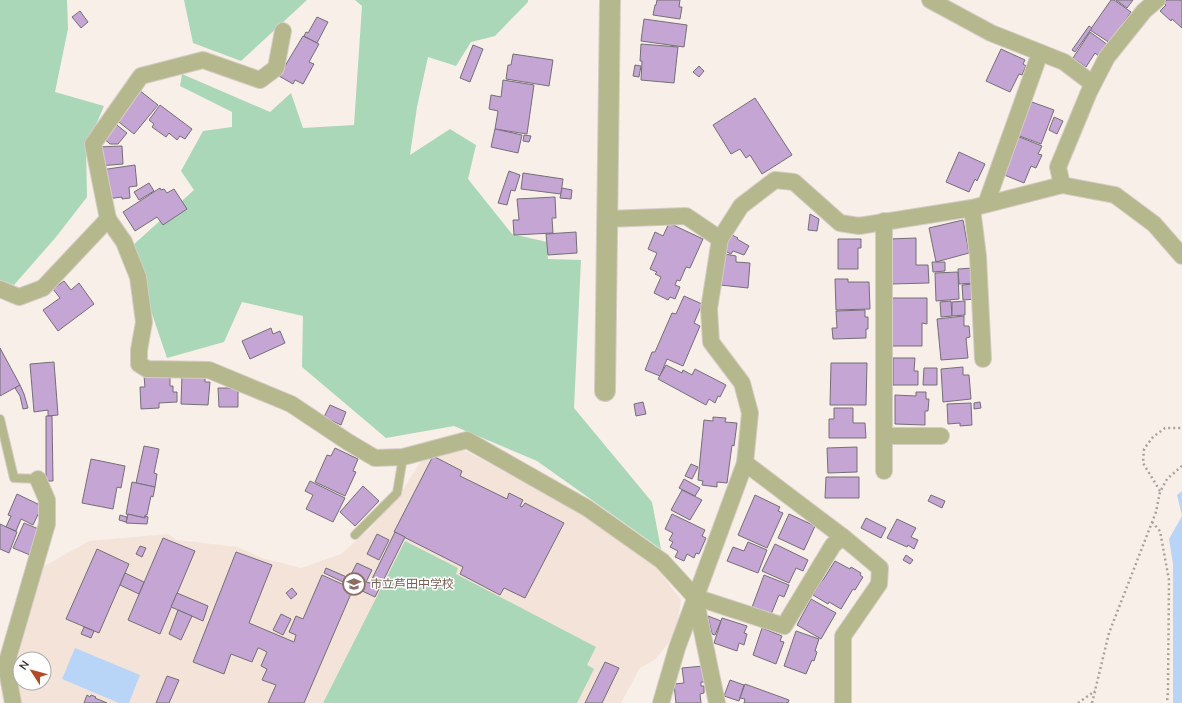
<svg xmlns="http://www.w3.org/2000/svg" width="1182" height="703" font-family="Mulish,'Noto Sans JP',sans-serif">
<style>
.built{fill:#f4e3d9;fill-rule:evenodd}
.green{fill:#aad7b8}
.water{fill:#b8d5f8}
.building{fill:#c4a5d3;stroke:#746f77}
.lines{fill:none;stroke-linecap:round;stroke-linejoin:round}
.service-casing{stroke:#d5ccc6;stroke-width:10}
.minor-casing{stroke:#d5ccc6;stroke-width:18}
.tertiary-casing{stroke:#d5ccc6;stroke-width:22}
.path{stroke:#aaa29e;stroke-width:2.5;stroke-dasharray:2 3;stroke-linecap:butt}
.service{stroke:#b4b88c;stroke-width:8}
.minor{stroke:#b4b88c;stroke-width:16}
.tertiary{stroke:#b4b88c;stroke-width:20}
.labels{text-anchor:middle;stroke-width:3;stroke-linejoin:round;paint-order:stroke}
.education-label{font-size:12px;fill:#785e54;stroke:#fff;text-anchor:start}
</style>
<rect width="100%" height="100%" fill="#f9efe9"/>
<path class="built" d="M449,442L572,508L652,561L681,600L676,633L656,659L640,668L621,703H20L14,688L15,668L43,567L89,541L168,534L177,540L238,547L262,558L301,568L341,554L371,528L404,488L427,451ZM20,659H44V683H20Z"/>
<g class="green">
<path d="M0,0H67L68,29L55,92L104,106L86,148L87,197L56,237L14,285L0,280Z"/>
<path d="M184,0H307L241,61L193,43Z"/>
<path d="M355,0H528V2L495,36L471,42L456,66L428,57L417,107L410,155L450,129L476,145L468,179L512,234L547,242L548,259L581,260L574,408L652,502L661,549L537,461L454,426L386,438L302,367L303,316L242,302L224,342L167,358L150,308L132,246L194,190L181,171L203,131L232,127V112L180,86L182,74L270,112L291,93L303,128L354,125L362,6Z"/>
<path d="M405,541L458,568L456,574L596,647L587,665L594,669L577,703H323Z"/>
</g>
<g class="water">
<path d="M1182,491V703H1173V564L1169,539L1182,516L1177,495Z"/>
<path d="M75,648L140,675L129,703H119L62,679Z"/>
</g>
<g class="building">
<path d="M657,0H680L679,7H682L680,19L653,15L655,5H656Z"/>
<path d="M1111,0H1114L1131,12L1110,43L1090,30Z"/>
<path d="M1116,0H1133L1127,8Z"/>
<path d="M1167,0H1181L1182,2V28L1172,19L1171,21L1160,11L1166,5L1164,3Z"/>
<path d="M80,11L88,22L81,28L72,17Z"/>
<path d="M317,17L328,22L317,43L304,36L306,32L308,33Z"/>
<path d="M644,19L687,25L684,47L641,41Z"/>
<path d="M1089,26L1092,28L1075,52L1072,50Z"/>
<path d="M1090,32L1108,45L1100,57L1095,53L1086,67L1073,58Z"/>
<path d="M303,36L319,44L309,62L314,64L303,84L295,80L293,84L279,76Z"/>
<path d="M641,44L678,47L674,83L641,80L642,61H640Z"/>
<path d="M473,45L483,49L470,82L460,78Z"/>
<path d="M1001,49L1025,60L1023,64L1026,66L1022,75L1019,74L1010,92L986,81Z"/>
<path d="M513,54L553,60L549,86L506,79L508,65H511Z"/>
<path d="M635,65L641,66L639,77L633,76Z"/>
<path d="M699,66L704,71L699,77L693,72Z"/>
<path d="M503,80L534,85L527,134L495,129L498,111L489,109L491,95L501,97Z"/>
<path d="M139,90L158,105L134,134L115,119Z"/>
<path d="M755,98L792,155L762,174L750,155L746,158L740,149L731,154L713,125Z"/>
<path d="M1029,101L1054,110L1041,144L1017,135Z"/>
<path d="M160,105L192,129L185,139L180,136L177,140L169,133L166,137L152,127L154,124L149,120Z"/>
<path d="M1054,117L1063,121L1057,134L1049,130Z"/>
<path d="M113,122L127,133L118,144H110L101,136Z"/>
<path d="M495,129L522,135L518,153L491,147Z"/>
<path d="M524,135L531,136L529,142L523,141Z"/>
<path d="M1017,136L1042,146L1038,154L1042,155L1036,168L1031,166L1024,183L1002,174Z"/>
<path d="M122,146L123,164L98,166L97,147Z"/>
<path d="M959,152L985,164L977,181L975,179L969,192L946,182Z"/>
<path d="M135,165L137,186L129,187L130,198L122,199V197L107,199L101,170Z"/>
<path d="M509,171L520,175L515,191L511,190L507,205L498,203Z"/>
<path d="M523,173L563,179L561,194L521,189Z"/>
<path d="M149,183L154,191L139,200L134,192Z"/>
<path d="M160,188L161,190L164,189L167,193L174,189L187,209L163,225L157,217L135,231L123,212Z"/>
<path d="M562,188L572,190L571,199L560,198Z"/>
<path d="M555,197L556,218H552L553,233L514,235L513,220H519L517,199Z"/>
<path d="M810,214L819,219L817,231L808,230Z"/>
<path d="M963,220L969,253L936,262L929,228Z"/>
<path d="M669,223L703,239L690,268L686,267L680,281L677,280L675,285L680,287L675,299L670,297L668,300L654,293L661,277L655,274L657,272L650,269L657,253L648,249L655,232L663,236Z"/>
<path d="M576,232L577,253L548,255L546,234Z"/>
<path d="M732,235L738,238L737,239L749,246L744,255L733,251L731,254L725,251V247Z"/>
<path d="M916,238V265H928L929,283L891,284L889,239Z"/>
<path d="M838,239H861V248H858V269H838Z"/>
<path d="M725,254L736,256V262L750,263L748,288L720,285Z"/>
<path d="M932,262H945V271L933,272Z"/>
<path d="M973,268L974,283L959,284L958,269Z"/>
<path d="M958,272L959,299L936,301L935,273Z"/>
<path d="M835,279H848V282H869L870,309L836,310Z"/>
<path d="M64,281L71,290L79,283L94,304L58,331L43,310L60,298L53,289Z"/>
<path d="M974,284L976,299L963,300L962,285Z"/>
<path d="M684,296L702,304L694,323L700,326L683,366L667,359L660,376L645,370L652,352H655L672,313L676,314Z"/>
<path d="M890,298H927V324L922,323V346H890Z"/>
<path d="M951,301L952,316L941,317L940,302Z"/>
<path d="M965,301V315L952,316V302Z"/>
<path d="M865,310V317H868V329H866V338L833,339L832,328H837L836,311Z"/>
<path d="M964,316V326H969L970,337L966,338L968,358L941,360L937,319Z"/>
<path d="M271,328L273,334L280,331L285,343L250,359L242,341Z"/>
<path d="M0,348L20,385L0,396Z"/>
<path d="M893,358H915L914,371H918V385H893Z"/>
<path d="M54,362L58,415L48,416V410L34,412L30,364Z"/>
<path d="M831,363H867L866,405H830Z"/>
<path d="M666,365L682,373L683,370L692,375L695,369L726,385L720,397L718,396L715,403L709,399L706,405L658,379Z"/>
<path d="M963,367V375H969L971,399L943,402L941,369Z"/>
<path d="M924,368H937V385H923Z"/>
<path d="M182,374L205,375V382H210L208,405L181,404Z"/>
<path d="M170,375V386H173V392H177V402L159,403V408L141,409L140,387H145L144,376Z"/>
<path d="M20,385L24,394L28,408L23,409L20,396L15,388Z"/>
<path d="M218,388H238V407H219Z"/>
<path d="M916,392H926V399H929L928,411H925V425L895,424V395L916,396Z"/>
<path d="M643,402L646,414L636,416L634,404Z"/>
<path d="M980,402L981,408L974,409V403Z"/>
<path d="M971,403L972,425L960,426V423L948,424L947,404Z"/>
<path d="M330,405L346,412L341,425L324,417Z"/>
<path d="M834,408H853V423H865L866,438H829V419H834Z"/>
<path d="M46,416H52L53,481H46Z"/>
<path d="M713,417L726,418L725,422L737,423L734,446L732,445L727,483L717,482V487L702,485L703,481L698,480L704,420L713,421Z"/>
<path d="M144,446L159,449L154,473L157,474L155,487L136,483Z"/>
<path d="M857,447V472L828,473L827,448Z"/>
<path d="M335,448L358,459L353,471L356,472L345,496L315,482L327,455L331,456Z"/>
<path d="M433,456L462,471L460,476L507,499L509,493L523,500L520,506L522,507L525,503L564,523L525,598L504,588L500,595L460,574L463,567L394,532Z"/>
<path d="M91,459L125,466L121,488L117,487L113,509L82,503Z"/>
<path d="M691,464L698,467L692,479L685,476Z"/>
<path d="M826,477H859V498H825Z"/>
<path d="M684,479L700,488L695,496L679,488Z"/>
<path d="M310,481L345,498L333,522L306,509L313,495L305,491Z"/>
<path d="M132,482L155,487L153,497L151,496L147,515H145V518L126,514Z"/>
<path d="M363,486L379,501L355,526L340,512Z"/>
<path d="M682,490L702,500L690,520L671,510Z"/>
<path d="M17,494L42,506L33,525L21,519L16,531L6,527L11,516L8,515Z"/>
<path d="M755,495L780,507L778,511L783,513L767,548L738,535Z"/>
<path d="M931,495L945,501L942,508L928,501Z"/>
<path d="M128,514L145,518V516L148,517L147,524L126,523Z"/>
<path d="M672,514L705,530L702,536L706,538L699,554L696,553L694,558L687,554L684,561L675,557L678,551L670,547L673,542L669,540L673,533L665,529Z"/>
<path d="M789,514L815,526L804,550L778,538Z"/>
<path d="M120,515L127,517L126,522L119,520Z"/>
<path d="M866,518L886,528L881,538L861,528Z"/>
<path d="M897,519L916,528L911,537L918,540L914,549L908,545L907,547L887,538Z"/>
<path d="M24,523L41,530L30,555L13,548Z"/>
<path d="M0,524L17,532L9,553L0,549Z"/>
<path d="M395,532L405,537L375,597L324,573L326,568L349,578L357,563L372,570L366,582L370,583Z"/>
<path d="M377,534L389,540L379,560L367,554Z"/>
<path d="M163,538L195,551L160,634L128,620Z"/>
<path d="M748,542L767,550L758,573L727,561L733,547L744,551Z"/>
<path d="M775,544L808,560L803,571L796,568L789,583L762,571Z"/>
<path d="M140,546L146,548L142,557L136,554Z"/>
<path d="M97,549L129,564L99,633L66,619Z"/>
<path d="M236,552L272,565L249,623L294,642L296,635L289,632L296,616L303,619L322,575L353,589L304,703H268L276,685L262,680L267,669L261,666L267,652L259,648H258L252,662L231,654L224,674L193,662Z"/>
<path d="M906,555L913,560L910,564L903,560Z"/>
<path d="M835,561L850,569L851,567L861,573L860,575L863,577L855,590L853,589L841,609L829,602L828,604L813,595L822,580H823Z"/>
<path d="M125,573L144,582L139,594L120,585Z"/>
<path d="M764,575L789,585L784,597L779,595L770,617L751,610Z"/>
<path d="M292,588L297,594L291,599L286,593Z"/>
<path d="M177,593L208,606L203,621L171,607Z"/>
<path d="M811,599L836,613L821,639L797,625Z"/>
<path d="M178,610L192,616L181,640L169,634Z"/>
<path d="M281,614L291,619L283,635L273,630Z"/>
<path d="M708,616L721,621L715,635L712,634Z"/>
<path d="M722,618L747,626L744,633L747,634L744,645L739,643L737,651L714,643Z"/>
<path d="M84,627L94,631L91,638L81,634Z"/>
<path d="M762,628L782,636L780,641L784,642L776,664L753,655Z"/>
<path d="M796,631L819,639L815,651L817,652L814,661L812,660L806,674L784,666Z"/>
<path d="M605,662L619,668L602,703H585Z"/>
<path d="M703,666L705,682H701V686H704V693L700,694L701,703H676L674,684L684,683L682,668Z"/>
<path d="M167,676L179,680L169,703H156Z"/>
<path d="M730,680L744,685L739,701L724,696Z"/>
<path d="M745,684L789,700L788,703H744L745,699L740,698Z"/>
<path d="M87,695L90,697L91,695L96,697L95,698L107,703H84Z"/>
</g>
<g class="lines">
<g class="service-casing">
<g id="service">
<path d="M0,419L14,478L38,479"/>
<path d="M355,535L397,493L403,457"/>
</g>
</g>
<g class="minor-casing">
<g id="minor">
<path d="M930,0L991,33L1064,62L1093,84"/>
<path d="M1062,185L1058,167L1089,92L1107,57L1144,11L1157,0"/>
<path d="M986,204L1040,53"/>
<path d="M972,208L978,256L983,359"/>
<path d="M108,219L124,242L138,277L144,322L139,350V364L147,369L209,370L291,404L348,442L375,458L403,457L467,440L587,508L662,561L695,597L717,703"/>
<path d="M607,219L686,216L720,239"/>
<path d="M0,289L19,297L43,288L108,219L93,144L141,76L203,60L260,80L276,68L283,31"/>
<path d="M884,436H941"/>
<path d="M745,463L843,537L880,568L879,584L843,636V703"/>
<path d="M884,471V221"/>
<path d="M695,597L784,626L833,545L843,537"/>
<path d="M13,703L6,665L47,524V500L38,479"/>
<path d="M661,703L677,648L745,463L750,413L742,383L711,342L709,309L720,239L741,206L775,180L794,182L840,223L859,226L972,208L1062,185L1115,195L1154,224L1182,256"/>
</g>
</g>
<g class="tertiary-casing">
<path id="tertiary" d="M605,391L610,0"/>
</g>
<g class="path">
<path d="M1160,491L1143,463L1144,449L1153,437L1165,428H1182"/>
<path d="M1152,522L1160,531L1169,580L1168,691L1167,703"/>
<path d="M1078,703L1095,691"/>
<path d="M1092,703L1109,633L1156,512L1160,492L1167,479L1182,466"/>
</g>
<use href="#service" class="service"/>
<use href="#minor" class="minor"/>
<use href="#tertiary" class="tertiary"/>
</g>
<defs>
<g id="school-ring" transform="scale(1.15)"><circle r="9.5" fill="#fff" stroke="#8d6e63" stroke-width="1.5"/><path d="M0-5L7-2L0 1L-7-2ZM-4 1L0 2.5L4 1V4Q0 6-4 4Z" fill="#8d6e63"/></g>
</defs>
<g fill-rule="evenodd">
<use href="#school-ring" x="354" y="584"/>
</g>
<g class="labels">
<g class="education-label">
<text x="370" y="588">市立芦田中学校</text>
</g>
</g>
<g transform="translate(32 671) rotate(306)"><circle r="19" fill="#ffffff" stroke="#acaaa9"/>
<path d="M0-3L7 15L0 10L-7 15Z" fill="#b24a27"/>
<text y="-6" font-size="11" font-weight="bold" text-anchor="middle" fill="#2f2b29">N</text>
</g>
</svg>
